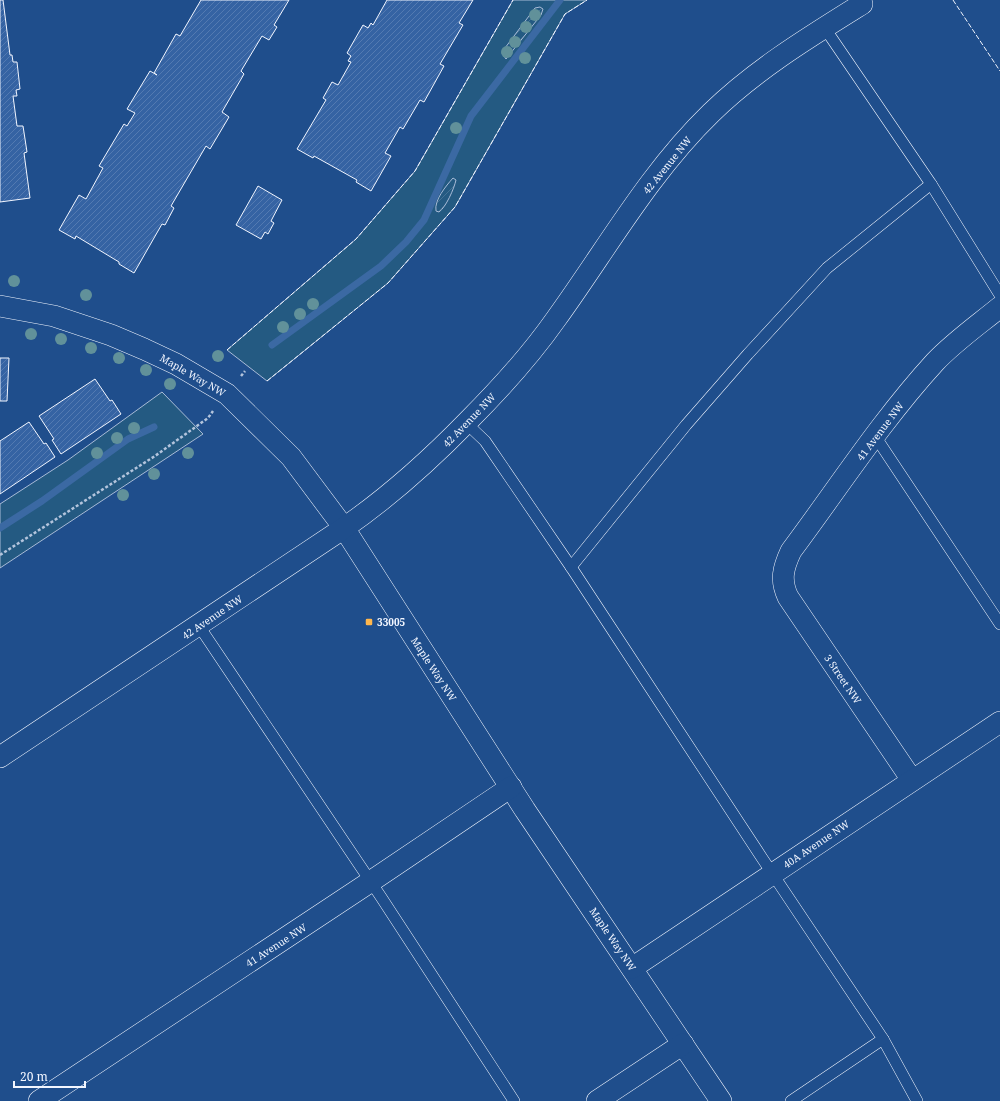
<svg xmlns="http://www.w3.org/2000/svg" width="1000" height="1101" font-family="'Noto Serif',serif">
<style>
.park{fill:#245a82;stroke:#a8bbd7}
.garden{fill:url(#garden-furrows);stroke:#a8bbd7}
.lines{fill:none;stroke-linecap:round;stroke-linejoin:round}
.stream{stroke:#3b69a3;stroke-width:7}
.building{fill:url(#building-hatch);stroke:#f2f6ff}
.service-casing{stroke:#f2f6ff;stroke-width:12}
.minor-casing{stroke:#f2f6ff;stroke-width:22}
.path{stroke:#b3c4dc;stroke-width:2.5;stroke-dasharray:3 2;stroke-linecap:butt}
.service{stroke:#1f4e8c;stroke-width:11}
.minor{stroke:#1f4e8c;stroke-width:21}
.fence{stroke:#f2f6ff;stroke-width:1;stroke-dasharray:5 2;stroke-linecap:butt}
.tree{fill:#61919a}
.poi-dot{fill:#ffb74d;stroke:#1f4e8c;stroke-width:1.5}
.labels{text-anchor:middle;stroke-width:3;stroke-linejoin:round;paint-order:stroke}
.street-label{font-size:10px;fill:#f2f6ff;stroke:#1f4e8c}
.poi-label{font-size:10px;font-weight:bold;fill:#f2f6ff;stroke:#1f4e8c;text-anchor:start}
</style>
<defs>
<pattern id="garden-furrows" width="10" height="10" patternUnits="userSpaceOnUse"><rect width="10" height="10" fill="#245a82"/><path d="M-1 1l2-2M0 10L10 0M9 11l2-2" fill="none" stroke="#447295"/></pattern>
<pattern id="building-hatch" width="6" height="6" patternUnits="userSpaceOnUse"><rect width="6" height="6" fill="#3563a3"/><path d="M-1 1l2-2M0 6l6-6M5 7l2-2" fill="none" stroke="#537ab1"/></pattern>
</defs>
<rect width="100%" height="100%" fill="#1f4e8c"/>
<g class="park">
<path d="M513,0H587L565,14L455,207L388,283L267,381L227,350L356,239L415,171Z"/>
<path d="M162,392L203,434L0,568V504L68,460Z"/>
</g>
<g class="garden">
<path d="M540,7L543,9L541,15L506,59L502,53L505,48L535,8Z"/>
<path d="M453,178L456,180C454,189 446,207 439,212L436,211C434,200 446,186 453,178Z"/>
</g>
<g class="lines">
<g class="stream">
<path d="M272,345L381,266L406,242L424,220L471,116L560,0"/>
<path d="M0,528L42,501L128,439L154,427"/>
</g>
</g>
<g class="building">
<path d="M0,0H3L10,55H12L13,62H17L20,89L16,90L17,96H13L17,126H23L27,152L24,153L30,198L0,202Z"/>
<path d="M201,0H289L274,25L277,27L269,40L262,36L241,71L244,74L222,112L229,117L210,149L206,146L171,206L174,208L165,225L162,224L134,273L119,264V262L76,236L75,239L59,230L79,195L86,199L103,168L99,166L124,124L127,126L135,113L127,109L150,71L157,75L154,73L176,34L180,36Z"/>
<path d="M387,0H473L459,23L463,25L440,64L444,66L424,102L420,100L403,129L400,127L385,153L391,156L371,191L356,182L357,180L314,156L313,158L297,149L326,100L323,98L332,82L338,85L351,62L348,61L351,56L347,53L363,25L368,28L371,23L373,25Z"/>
<path d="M258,186L282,200L271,221L274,223L268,234L265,232L261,239L236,225Z"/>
<path d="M0,358H9L7,401H0Z"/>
<path d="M95,379L110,401L112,400L121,414L61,454L52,440L54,439L39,416Z"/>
<path d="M29,422L44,444L46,443L55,457L0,494V441Z"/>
</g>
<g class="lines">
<g class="service-casing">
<g id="service">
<path d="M824,27L931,184L1000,295"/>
<path d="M466,423L485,441L571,567L762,858L883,1039L917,1101"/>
<path d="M875,436L1000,624"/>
<path d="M571,567L686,425L748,354L827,268L931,184"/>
<path d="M199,626L381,897L514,1101"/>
<path d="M791,1101L883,1039"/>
</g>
</g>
<g class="minor-casing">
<g id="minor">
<path d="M0,306L54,316L111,335L144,349L176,364L227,394L291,457L344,528L525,810L721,1101"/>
<path d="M0,757L344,528C389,497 430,460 468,421C500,389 530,356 556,319C606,250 649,173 711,113C755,70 809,37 862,4"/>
<path d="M912,780L788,597C780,580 783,568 791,551C838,488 882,420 935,362C954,342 978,325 1000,307"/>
<path d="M632,968L1000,722"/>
<path d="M39,1101L370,882L511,787"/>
<path d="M597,1101L683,1044"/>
</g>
</g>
<g class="path">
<path d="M241,376L245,371"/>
<path d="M0,555L155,456L208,418L213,411"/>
</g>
<use href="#service" class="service"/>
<use href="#minor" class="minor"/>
<g class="fence">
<path d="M953,0L1000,71"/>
<path d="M227,350L356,239L415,171L513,0"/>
<path d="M267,381L388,283L455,207L565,14L587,0"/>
</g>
</g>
<g class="tree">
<circle cx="535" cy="15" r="6"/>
<circle cx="526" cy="27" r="6"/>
<circle cx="515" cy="42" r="6"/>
<circle cx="507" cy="52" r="6"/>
<circle cx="525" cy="58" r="6"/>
<circle cx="456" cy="128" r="6"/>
<circle cx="14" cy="281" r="6"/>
<circle cx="86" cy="295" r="6"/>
<circle cx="313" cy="304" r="6"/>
<circle cx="300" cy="314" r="6"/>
<circle cx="283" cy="327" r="6"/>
<circle cx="31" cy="334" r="6"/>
<circle cx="61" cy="339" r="6"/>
<circle cx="91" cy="348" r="6"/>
<circle cx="218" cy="356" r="6"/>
<circle cx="119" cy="358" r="6"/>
<circle cx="146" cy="370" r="6"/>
<circle cx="170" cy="384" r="6"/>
<circle cx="134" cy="428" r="6"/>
<circle cx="117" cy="438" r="6"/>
<circle cx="97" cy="453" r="6"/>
<circle cx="188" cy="453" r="6"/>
<circle cx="154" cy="474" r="6"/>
<circle cx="123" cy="495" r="6"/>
</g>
<rect class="poi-dot" x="365" y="618" width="8" height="8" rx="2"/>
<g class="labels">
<g class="street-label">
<text transform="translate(667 165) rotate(-51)" y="4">42 Avenue NW</text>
<text transform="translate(193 375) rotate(30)" y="4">Maple Way NW</text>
<text transform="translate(469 420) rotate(-46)" y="4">42 Avenue NW</text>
<text transform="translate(880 431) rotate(-53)" y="4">41 Avenue NW</text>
<text transform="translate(212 617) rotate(-34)" y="4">42 Avenue NW</text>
<text transform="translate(434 669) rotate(57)" y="4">Maple Way NW</text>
<text transform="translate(843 679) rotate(56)" y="4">3 Street NW</text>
<text transform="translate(816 844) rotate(-34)" y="4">40A Avenue NW</text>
<text transform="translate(613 939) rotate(56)" y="4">Maple Way NW</text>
<text transform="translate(276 945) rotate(-33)" y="4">41 Avenue NW</text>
</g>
<g class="poi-label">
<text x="377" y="626">33005</text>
</g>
</g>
<path d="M14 1081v6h71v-6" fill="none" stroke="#f2f6ff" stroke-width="2"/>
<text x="20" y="1081" font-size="12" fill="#f2f6ff" stroke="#1f4e8c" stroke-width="3" paint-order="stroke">20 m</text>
</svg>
